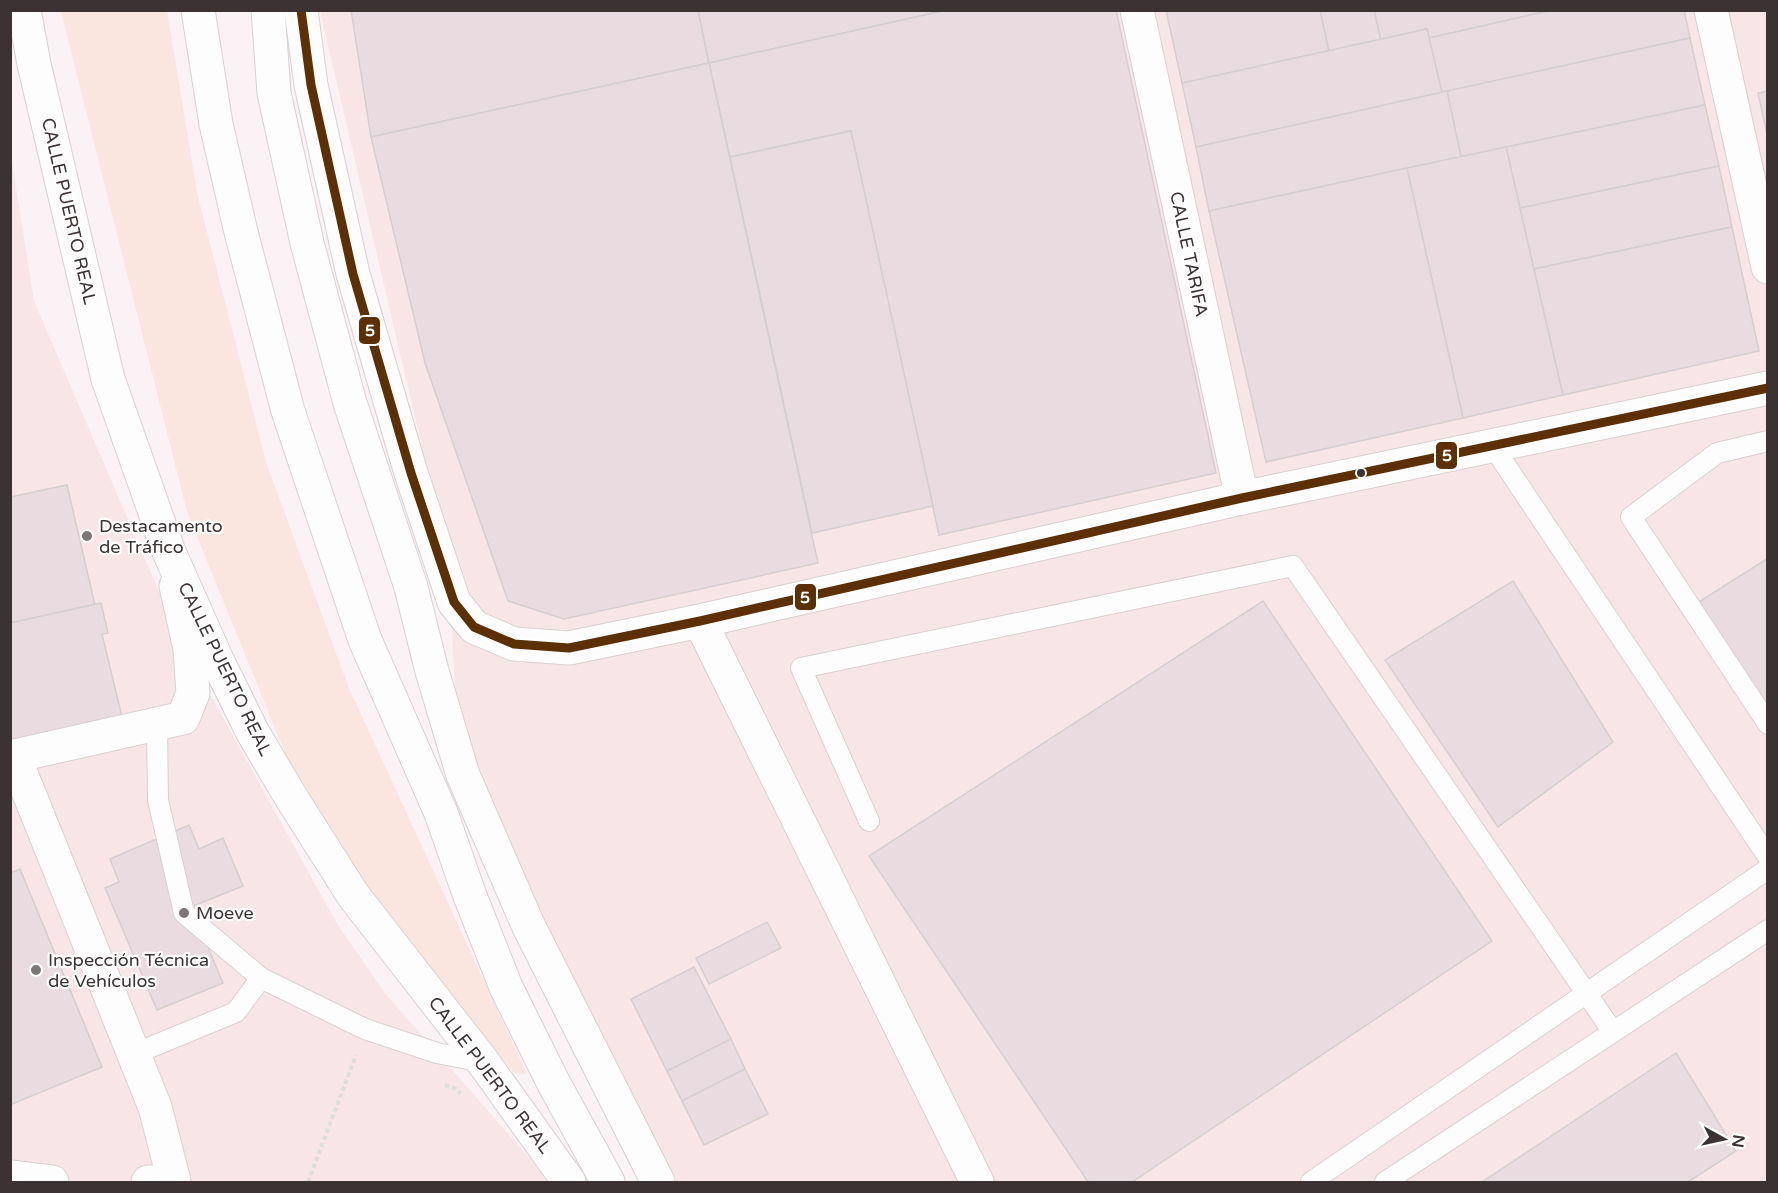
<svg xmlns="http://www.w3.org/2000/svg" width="1778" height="1193" font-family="'Varela Round',sans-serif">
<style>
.built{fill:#f8e5e8}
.green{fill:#fae6de}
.building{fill:#e9dbe0;stroke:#d5ced0;stroke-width:1.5}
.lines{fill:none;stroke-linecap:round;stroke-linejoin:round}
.lane-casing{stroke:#d8d0d1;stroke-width:22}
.street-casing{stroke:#d8d0d1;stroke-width:35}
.primary-casing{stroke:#d8d0d1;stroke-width:35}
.highway-casing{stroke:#d8d0d1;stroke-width:35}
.path{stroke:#dedcdc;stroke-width:4;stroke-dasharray:4.5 3;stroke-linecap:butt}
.lane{stroke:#fefdfd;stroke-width:20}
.street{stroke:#fefdfd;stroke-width:33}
.primary{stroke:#fefdfd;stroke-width:33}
.highway{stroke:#fefdfd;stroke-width:33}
.bus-1-casing{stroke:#fff;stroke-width:14}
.bus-1{stroke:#5d2f04;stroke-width:9}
.bus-dot{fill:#3c3233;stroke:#fff;stroke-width:2}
.poi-dot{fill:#7e7577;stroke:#fff;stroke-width:2}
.labels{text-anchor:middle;stroke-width:4.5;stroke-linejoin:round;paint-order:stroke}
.street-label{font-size:18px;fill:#3c3233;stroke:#fff}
.poi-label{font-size:18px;fill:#3c3233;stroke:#fff;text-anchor:start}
.line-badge{stroke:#fff;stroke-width:2}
.badge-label{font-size:16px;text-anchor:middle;font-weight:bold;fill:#fff}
</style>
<rect width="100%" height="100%" fill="#faf2f4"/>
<g class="built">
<path d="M320,11H1767V1182H663L564,994L458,730L447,554Z"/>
<path d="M10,150L34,301L179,638L336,922L384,992L538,1168L546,1182H11Z"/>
</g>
<path class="green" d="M61,11H167L197,193L266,462L348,686L527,1074L514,1073L366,890L286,755L187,512Z"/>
<g class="building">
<path d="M351,10H698L709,63L371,137Z"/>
<path d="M698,10H947L709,63Z"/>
<path d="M947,10H1116L1216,473L939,535L851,131L730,157L709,63Z"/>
<path d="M1166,10H1320L1329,51L1182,83Z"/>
<path d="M1320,10H1374L1381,40L1329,51Z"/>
<path d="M1374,10H1553L1429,38L1427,29L1381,40Z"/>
<path d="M1553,10H1684L1690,38L1442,93L1429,38Z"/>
<path d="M1427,29L1442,93L1196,147L1182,83Z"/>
<path d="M1690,38L1705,105L1461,157L1447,91Z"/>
<path d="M709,63L818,563L564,619L508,601L425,363L371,137Z"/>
<path d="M1447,91L1461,157L1209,211L1196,147Z"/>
<path d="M1768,91V139L1758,93Z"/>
<path d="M1705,105L1719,166L1520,208L1506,147Z"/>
<path d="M851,131L933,506L812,533L730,157Z"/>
<path d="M1506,147L1563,395L1463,418L1407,168Z"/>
<path d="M1719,166L1732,227L1534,269L1520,208Z"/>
<path d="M1407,168L1463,418L1266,462L1209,211Z"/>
<path d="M1732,227L1759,351L1563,395L1534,269Z"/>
<path d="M67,485L95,605L10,623V497Z"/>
<path d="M1768,558V724L1691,607Z"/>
<path d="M1513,581L1613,742L1498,827L1385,660Z"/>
<path d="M1263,601L1492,941L1132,1182H1088L869,856Z"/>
<path d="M101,603L108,633L102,634L122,717L10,741V623Z"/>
<path d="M189,825L199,849L223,838L243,886L191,907L223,983L157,1010L105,888L119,882L110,859Z"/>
<path d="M20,869L102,1067L10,1105V873Z"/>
<path d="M767,922L781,948L709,984L696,958Z"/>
<path d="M694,967L731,1039L667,1071L631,999Z"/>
<path d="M731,1039L745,1069L682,1101L667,1071Z"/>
<path d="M1676,1053L1736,1151L1688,1182H1482Z"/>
<path d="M745,1069L768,1114L704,1145L682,1101Z"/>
</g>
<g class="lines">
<g class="lane-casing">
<g id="lane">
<path d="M1768,441L1717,453L1631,517L1768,724"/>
<path d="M1492,445L1768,857"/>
<path d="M157,724L158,800L184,913L261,978L365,1029L437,1053L483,1062"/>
<path d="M869,821L801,668L1293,566L1613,1032"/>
<path d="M134,1054L236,1012L261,978"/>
<path d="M1311,1182L1768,869"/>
<path d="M1385,1182L1768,930"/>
</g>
</g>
<g class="street-casing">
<g id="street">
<path d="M301,10L311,85L353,274L411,473L454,602L474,627L514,644L569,648L700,621L1242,498L1768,388"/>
<path d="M1137,10L1242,498"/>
<path d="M1711,10L1768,267"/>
<path d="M700,621L977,1182"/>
<path d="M14,756L155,1107L174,1181L148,1182"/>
<path d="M10,757L183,718L193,693L190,649L176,586"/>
<path d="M10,1177L52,1182"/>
</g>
</g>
<g class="primary-casing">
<g id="primary">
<path d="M24,10L34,64L108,379L169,552L217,660L252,731L289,794L353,895L483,1062L569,1182"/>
<path d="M268,10L274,93L307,243L350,403L411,587"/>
</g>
</g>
<g class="highway-casing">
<g id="highway">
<path d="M198,10L216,124L241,232L288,411L365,640L441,813L470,896L506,987L553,1082L608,1182"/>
<path d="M411,587L432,671L463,775L529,927L658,1182"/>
</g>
</g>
<g class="path">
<path d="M445,1085L456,1089L461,1094"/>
<path d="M308,1182L356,1055"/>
</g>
<use href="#lane" class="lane"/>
<use href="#street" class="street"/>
<use href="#primary" class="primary"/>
<use href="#highway" class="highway"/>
<g class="bus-1-casing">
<path id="bus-1" d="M301,10L311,85L353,274L411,473L454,602L474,627L514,644L569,648L700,621L1242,498L1768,388"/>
</g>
<use href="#bus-1" class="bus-1"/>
</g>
<circle class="bus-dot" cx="1361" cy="473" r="5"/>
<g class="poi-dot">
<circle cx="87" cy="536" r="6"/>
<circle cx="184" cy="913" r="6"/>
<circle cx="36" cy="970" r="6"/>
</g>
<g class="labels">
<g class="street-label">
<text transform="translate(69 211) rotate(77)" y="6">CALLE PUERTO REAL</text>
<text transform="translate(1189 254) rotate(78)" y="6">CALLE TARIFA</text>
<text transform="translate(225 669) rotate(64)" y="6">CALLE PUERTO REAL</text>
<text transform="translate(490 1075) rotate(53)" y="6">CALLE PUERTO REAL</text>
</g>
<g class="poi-label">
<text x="99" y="532">Destacamento<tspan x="99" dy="21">de Tráfico</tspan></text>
<text x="196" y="919">Moeve</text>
<text x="48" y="966">Inspección Técnica<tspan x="48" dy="21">de Vehículos</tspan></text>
</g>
</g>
<g class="line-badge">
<rect x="358" y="316" width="23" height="29" rx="6" fill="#5d2f04"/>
<rect x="1435" y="441" width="23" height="29" rx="6" fill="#5d2f04"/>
<rect x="794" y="583" width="23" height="28" rx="6" fill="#5d2f04"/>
</g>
<g class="badge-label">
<text x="370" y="336">5</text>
<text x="1447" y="461">5</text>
<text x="805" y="603">5</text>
</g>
<rect width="1778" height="1193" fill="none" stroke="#3c3233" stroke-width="24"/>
<g transform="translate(1724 1139) rotate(98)" stroke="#ffffff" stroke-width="4.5" paint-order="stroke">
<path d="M0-4.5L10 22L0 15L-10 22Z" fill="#3c3233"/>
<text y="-9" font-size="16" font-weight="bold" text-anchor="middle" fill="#3c3233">N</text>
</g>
</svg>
